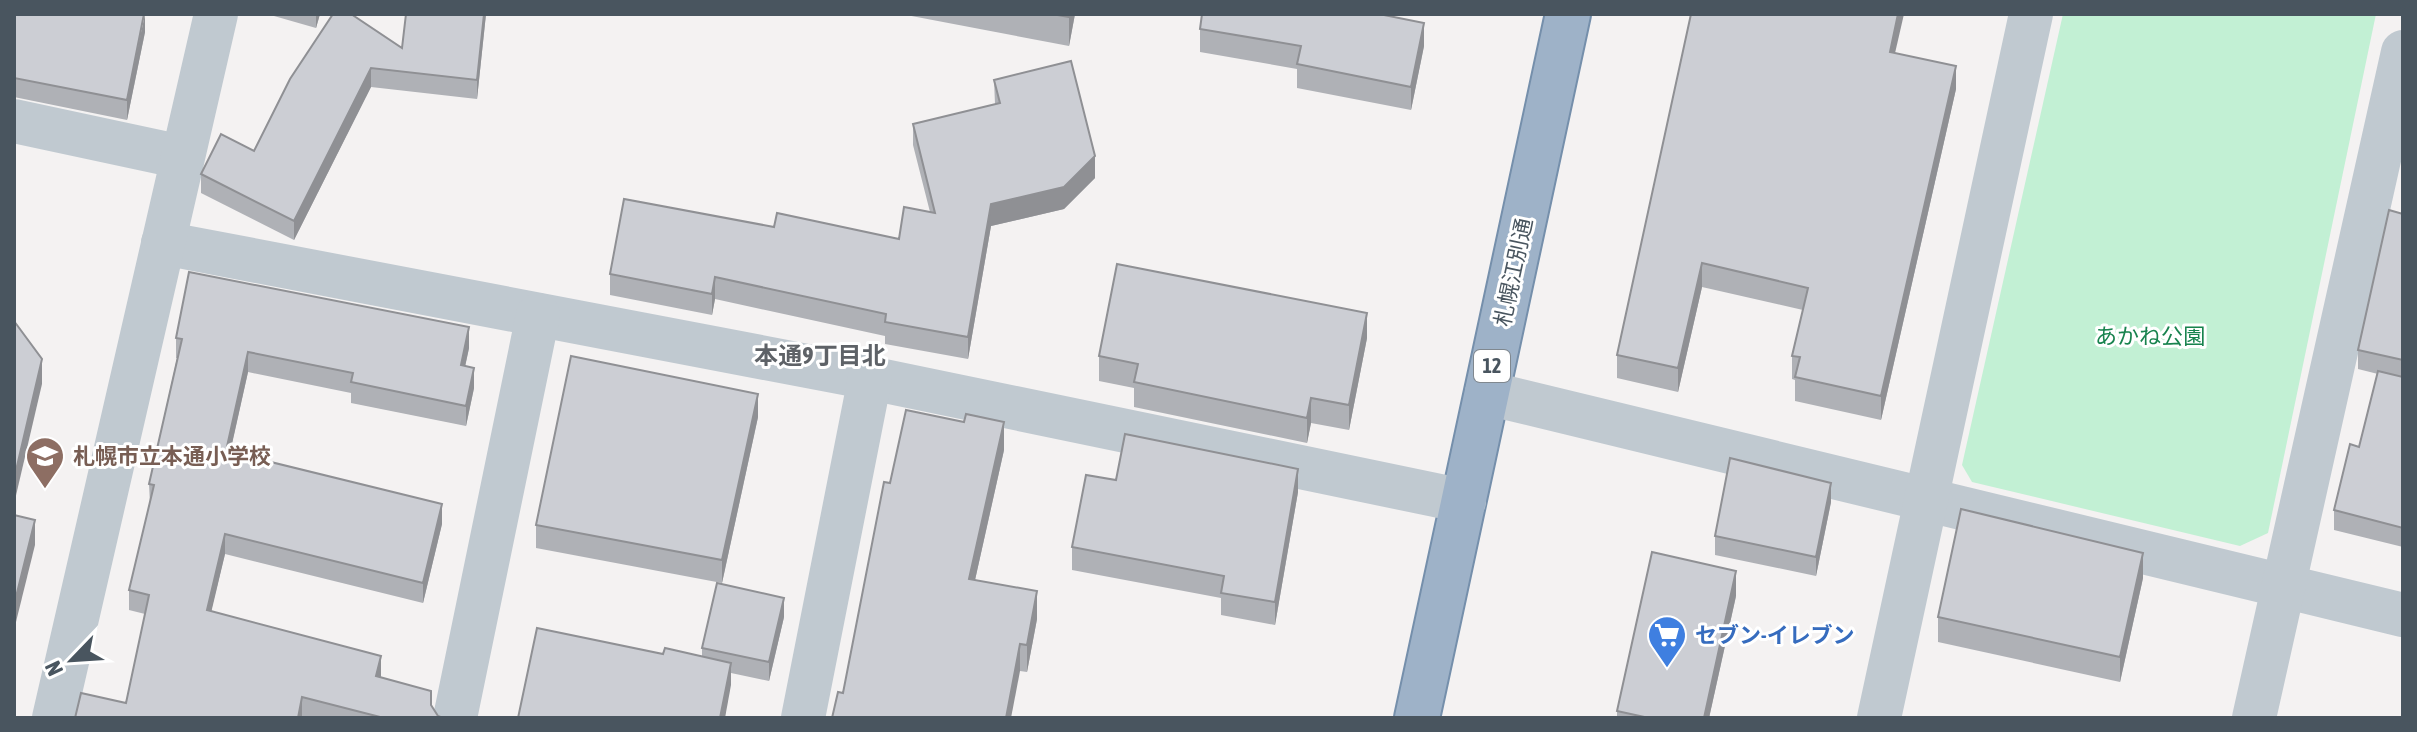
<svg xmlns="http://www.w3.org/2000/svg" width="2417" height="732" font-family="'Asap Condensed','Noto Sans JP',sans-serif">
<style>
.green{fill:#c2f0d4}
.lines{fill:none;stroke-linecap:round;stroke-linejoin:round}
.trunk-casing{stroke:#758fab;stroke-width:48}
.minor{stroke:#c0c9d0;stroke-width:44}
.trunk{stroke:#9eb2c8;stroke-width:44}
.wall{fill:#afb1b6}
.shaded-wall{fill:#8f9094}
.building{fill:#ccced4;stroke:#8f9094;stroke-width:2}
.labels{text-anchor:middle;stroke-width:6;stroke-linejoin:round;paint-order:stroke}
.shield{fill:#fff;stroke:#80888f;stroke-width:2}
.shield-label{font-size:20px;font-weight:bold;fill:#49555f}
.street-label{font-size:22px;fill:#49555f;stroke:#fff}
.park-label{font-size:22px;fill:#18834e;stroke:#fff}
.education-label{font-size:22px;font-weight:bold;fill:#785e54;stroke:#fff;text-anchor:start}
.shop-label{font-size:22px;font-weight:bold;fill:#366cbe;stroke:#fff;text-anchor:start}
.neighbourhood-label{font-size:24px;font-weight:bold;fill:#5e6267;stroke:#fff}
</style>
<rect width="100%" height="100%" fill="#f4f2f2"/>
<path class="green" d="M2063,14H2376L2268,533L2240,546L1972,482L1962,465Z"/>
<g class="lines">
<g class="trunk-casing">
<path id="trunk" d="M1417,718L1568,14"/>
</g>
<g class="minor">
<path d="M14,121L182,157"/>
<path d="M163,243L870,378L1464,501"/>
<path d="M1487,393L2403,615"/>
<path d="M54,718L216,14"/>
<path d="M455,718L538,315"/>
<path d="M803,718L870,378"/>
<path d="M1879,718L2031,14"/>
<path d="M2254,718L2403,52"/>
</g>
<use href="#trunk" class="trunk"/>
</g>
<g class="wall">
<path d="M14,14L145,32L127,120L14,97Z"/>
<path d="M267,14H320L316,28Z"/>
<path d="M333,14L402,48L486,14L477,99L371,87L294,240L201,193V174L254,151Z"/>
<path d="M901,14H1075L1069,46Z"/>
<path d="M1200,29L1424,46L1411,110L1297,88V69L1200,52Z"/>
<path d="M1895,53L1956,89L1881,420L1795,401V380L1792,379V356L1803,310L1702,287L1678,392L1617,378V355Z"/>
<path d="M994,80L1095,178L1064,209L991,226L968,359L885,344V336L715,299L712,315L610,295V274L774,227L899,239L930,212L913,145V124L995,104Z"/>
<path d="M2403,214V547L2334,530V510L2359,447L2378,374L2358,369V350Z"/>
<path d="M176,338L469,348L465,366L474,388L466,426L351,403V393L248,372L230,452L442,524L423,603L225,554L211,611L381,676V678L431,705L438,716L443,718H307L302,717V718H75L126,703L145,614L129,610V590L150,504L149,484L177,358H176Z"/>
<path d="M1367,338L1349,430L1311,423L1307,443L1134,407V388L1099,381V356Z"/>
<path d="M758,417L722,583L536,548V525Z"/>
<path d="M1004,450L975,580L1037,619L1027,672L1020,671L843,693L890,483Z"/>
<path d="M1116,480L1298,492L1275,625L1221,615V598L1072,570V547Z"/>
<path d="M1831,502L1816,576L1715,555V536Z"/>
<path d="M2143,578L2120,682L1938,642V617Z"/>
<path d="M1736,596L1709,718H1617V711Z"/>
<path d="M784,617L769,681L731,673V685L663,654L702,657V648Z"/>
</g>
<g class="shaded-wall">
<path d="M145,14V32L127,120V100Z"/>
<path d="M316,14H320L316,28Z"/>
<path d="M484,14H486L477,99V80Z"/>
<path d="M1069,14H1075L1069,46Z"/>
<path d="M1898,14H1904L1890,75V52Z"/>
<path d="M1424,23V46L1411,110V87Z"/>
<path d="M1956,66V89L1881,420V396Z"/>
<path d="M371,68V87L294,240V221Z"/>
<path d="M1095,156V178L1064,209L991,226L968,359V337L991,204Z"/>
<path d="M1702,263V287L1678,392V368Z"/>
<path d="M715,277V299L712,315V294Z"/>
<path d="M1367,313V338L1349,430V405Z"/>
<path d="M469,327V348L461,386V365Z"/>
<path d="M248,352V372L226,471V451Z"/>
<path d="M42,359V384L14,504V479Z"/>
<path d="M474,368V388L466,426V406Z"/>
<path d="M758,394V417L722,583V560Z"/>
<path d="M1311,398V423L1307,443V418Z"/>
<path d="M1004,422V450L969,607V579Z"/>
<path d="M1298,469V492L1275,625V602Z"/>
<path d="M1831,483V502L1816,576V557Z"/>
<path d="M442,504V524L423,603V583Z"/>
<path d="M35,520V545L14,630V605Z"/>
<path d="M225,534V554L207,630V610Z"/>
<path d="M2143,553V578L2120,682V657Z"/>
<path d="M1736,571V596L1709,718H1704Z"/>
<path d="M1037,591V619L1027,672V645Z"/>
<path d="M784,598V617L769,681V662Z"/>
<path d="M1020,644V671L1011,718H1006Z"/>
<path d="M381,656V676L376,696V676Z"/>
<path d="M731,663V685L725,718H720Z"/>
<path d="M302,697V718H298Z"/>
</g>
<g class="building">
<path d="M14,14H144L127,100L14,78Z"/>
<path d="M333,14H351L402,48L406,14H484L477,80L371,68L294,221L201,174L221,134L254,151L290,79Z"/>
<path d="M1052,14H1069V17Z"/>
<path d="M1202,14H1379L1424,23L1411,87L1297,64L1301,46L1200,29Z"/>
<path d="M1691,14H1898L1890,52L1956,66L1881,396L1795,377L1800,357L1792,356L1808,288L1702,263L1678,368L1617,355Z"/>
<path d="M1071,61L1095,156L1064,187L991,204L968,337L885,322L886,314L715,277L712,294L610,274L624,199L774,227L777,213L899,239L904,207L935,213L913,124L1000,103L994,80Z"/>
<path d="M2389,210L2403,214V360L2358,350Z"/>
<path d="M1117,264L1367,313L1349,405L1311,398L1307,418L1134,382L1138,364L1099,356Z"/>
<path d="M189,272L469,327L461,365L474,368L466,406L351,382L353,373L248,352L226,451L442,504L423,583L225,534L207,610L381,656L376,676L431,691V705L438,716L443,718H384L302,697L298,718H75L81,693L126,703L149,595L129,590L154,485L149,484L182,339L176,338Z"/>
<path d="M14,321L42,359L14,479Z"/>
<path d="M571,356L758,394L722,560L536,525Z"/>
<path d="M2378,371L2403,377V528L2334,510L2350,444L2359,447Z"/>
<path d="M906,410L964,422L966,414L1004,422L969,579L1037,591L1027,645L1020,644L1006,718H832L838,692L843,693L884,482L890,483Z"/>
<path d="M1125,434L1298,469L1275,602L1221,593L1224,576L1072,547L1086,475L1116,480Z"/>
<path d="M1730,458L1831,483L1816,557L1715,536Z"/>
<path d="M1961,509L2143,553L2120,657L1938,617Z"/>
<path d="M14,515L35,520L14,605Z"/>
<path d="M1652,552L1736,571L1704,718H1649L1617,711Z"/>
<path d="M717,583L784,598L769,662L702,648Z"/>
<path d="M537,628L663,654L665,648L731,663L720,718H518Z"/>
</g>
<defs>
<g id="school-pin" transform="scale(2)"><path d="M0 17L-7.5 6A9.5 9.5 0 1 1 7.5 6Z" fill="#8d6e63" stroke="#fff"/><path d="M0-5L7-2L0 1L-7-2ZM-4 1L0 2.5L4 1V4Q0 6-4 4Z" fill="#fff"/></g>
<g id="supermarket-pin" transform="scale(2)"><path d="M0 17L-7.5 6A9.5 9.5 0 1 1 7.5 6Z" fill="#3f7fe0" stroke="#fff"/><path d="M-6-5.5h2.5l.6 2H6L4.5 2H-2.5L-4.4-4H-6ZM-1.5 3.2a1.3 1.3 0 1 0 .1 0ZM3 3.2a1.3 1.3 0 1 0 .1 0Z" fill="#fff"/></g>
</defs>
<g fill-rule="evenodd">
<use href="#school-pin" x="45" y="456"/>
<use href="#supermarket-pin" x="1667" y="635"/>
</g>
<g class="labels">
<rect class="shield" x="1474" y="350" width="36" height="32" rx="6"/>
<g class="shield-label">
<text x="1492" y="373">12</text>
</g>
<g class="street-label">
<text transform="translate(1513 272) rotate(-78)" y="8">札幌江別通</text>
</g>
<g class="park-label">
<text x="2150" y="344">あかね公園</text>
</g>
<g class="education-label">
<text x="73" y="464">札幌市立本通小学校</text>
</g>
<g class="shop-label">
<text x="1695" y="643">セブン-イレブン</text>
</g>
<g class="neighbourhood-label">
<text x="820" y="364">本通9丁目北</text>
</g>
</g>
<rect width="2417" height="732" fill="none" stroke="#49555f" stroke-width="32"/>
<g transform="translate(72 660) rotate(245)" stroke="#ffffff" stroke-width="6" paint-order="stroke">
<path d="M0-6L14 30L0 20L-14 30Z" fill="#49555f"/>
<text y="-12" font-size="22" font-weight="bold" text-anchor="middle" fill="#49555f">N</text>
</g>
</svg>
